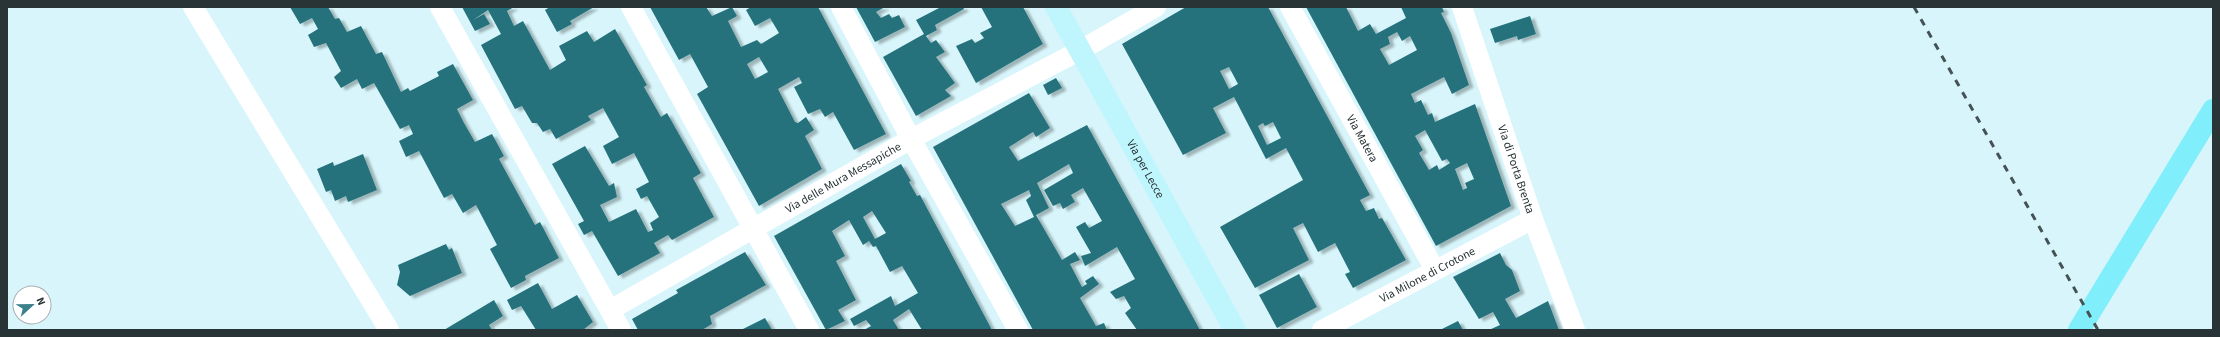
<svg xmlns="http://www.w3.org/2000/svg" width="2220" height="337" font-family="'Source Sans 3',sans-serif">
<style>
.building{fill:#25727c;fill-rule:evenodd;filter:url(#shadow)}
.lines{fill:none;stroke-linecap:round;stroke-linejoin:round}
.street{stroke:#fff;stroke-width:20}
.secondary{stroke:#bff6fd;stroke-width:22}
.primary{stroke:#80eefb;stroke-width:22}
.rail{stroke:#445255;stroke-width:3;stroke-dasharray:7 7;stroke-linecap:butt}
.labels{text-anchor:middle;stroke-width:4;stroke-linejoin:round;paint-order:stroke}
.street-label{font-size:12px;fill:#293436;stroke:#fff}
</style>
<defs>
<filter id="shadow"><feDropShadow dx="4.5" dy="2.5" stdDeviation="1" flood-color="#0004"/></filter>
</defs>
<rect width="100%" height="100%" fill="#d7f5fa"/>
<g class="building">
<path d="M290,7H328L335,19L339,18L347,32L361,26L376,54L382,52L401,92L408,88L410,91L439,76L437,72L453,64L473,100L457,109L464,123L475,142L492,134L504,156L499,159L535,225L540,222L559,258L525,276L526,280L511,288L490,249L497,245L476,205L463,213L452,194L444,198L419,151L406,157L399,141L413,134L409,125L400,129L374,83L362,89L357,79L341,88L334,77L341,71L326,43L314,47L308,35L318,29L312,18L300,24Z"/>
<path d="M462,7H514L507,11L514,26L523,21L550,70L566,60L559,46L587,31L594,42L615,29L647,85L644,87L661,117L667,113L701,173L693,178L714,217L672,240L668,235L654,243L660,253L618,276L592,231L584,235L578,224L584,221L552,164L585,146L609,186L614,183L617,197L600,205L609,222L636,209L648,232L653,230L650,223L659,217L647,196L641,199L636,189L649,182L634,153L612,164L603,146L619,137L603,108L588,116L591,120L556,139L550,129L543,132L537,123H532L522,106L515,109L481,45L501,34L488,10L473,20L484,14L490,24L475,31Z"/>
<path d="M550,7H594L570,21L572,24L557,32L545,10Z"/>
<path d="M650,7H706L712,16L732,7L737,16L728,21L741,47L757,40L761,44L779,33L770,18L755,26L746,10L751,7H818L886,134L854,150L833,112L825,117L820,109L808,114L794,87L802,83L799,77L778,89L795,122L798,123L806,117L814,130L805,136L822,169L759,206L697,94L708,87L690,54L679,60ZM759,57L768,72L755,79L747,64Z"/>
<path d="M856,7H885L876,12L881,18L889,14L892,18L899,15L905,27L875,42Z"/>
<path d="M941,7H963L964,9L935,25L937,30L926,36L931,43L936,40L945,52L936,57L955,83L945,90L951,96L916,116L883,57L924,34L916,20Z"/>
<path d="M981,7H1023L1043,44L976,83L956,46L972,39L975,43L984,38L980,33L992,27Z"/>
<path d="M1186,7H1268L1370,195L1360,200L1366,211L1374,208L1379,219L1382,218L1406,260L1353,288L1345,274L1350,272L1335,243L1318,252L1303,223L1293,228L1309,260L1255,288L1220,227L1303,180L1286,148L1266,159L1234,97L1213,108L1226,133L1183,155L1122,44ZM1229,67L1238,84L1229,89L1220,71ZM1273,122L1281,138L1267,145L1258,126L1263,123L1265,126Z"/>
<path d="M1306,7H1346L1358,31L1370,24L1376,34L1406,18L1401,7H1442L1444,12L1441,13L1451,33L1469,85L1452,94L1444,77L1411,94L1415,103L1421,100L1428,115L1432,113L1435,122L1475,104L1511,206L1436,246ZM1397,32L1402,41L1410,36L1417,50L1389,65L1380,49L1390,44L1388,37ZM1425,130L1442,161L1447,159L1450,163L1439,170L1437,165L1429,170L1419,153L1423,150L1415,136ZM1467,163L1474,179L1465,183L1467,188L1463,190L1455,169Z"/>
<path d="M1530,16L1536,34L1518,40L1517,36L1495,43L1490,29Z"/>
<path d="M1056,78L1062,88L1048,95L1043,85Z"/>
<path d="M1029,93L1050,128L1036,137L1033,132L1009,147L1018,161L1087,125L1200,330H1137L1125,313L1131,308L1124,296L1116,299L1110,292L1135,279L1117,247L1085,266L1081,256L1091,253L1076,227L1085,222L1089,228L1102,221L1083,188L1071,195L1075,202L1063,209L1060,203L1053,206L1044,190L1073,173L1069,164L1037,183L1049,208L1036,215L1062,260L1075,252L1080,260L1070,264L1082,287L1087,284L1085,281L1093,276L1099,284L1080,298L1096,326L1104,323L1107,330H1033L933,147ZM1029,190L1031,196L1026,200L1034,217L1015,226L1001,204Z"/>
<path d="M363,154L377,190L348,202L346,196L335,201L331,190L326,192L317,169L333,162L334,166Z"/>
<path d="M901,164L911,181L909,182L917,196L920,195L992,330H922L909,309L893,320L899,330H864L871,326L866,320L854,326L850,319L891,296L895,306L918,293L902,266L890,272L876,246L873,247L869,241L863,245L849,220L832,231L845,256L836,261L856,300L838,310L845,321L826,330L774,236ZM872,211L886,233L875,239L863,217Z"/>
<path d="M446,244L449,250L452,248L462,273L410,296L397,285L400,272L398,265Z"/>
<path d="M745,252L766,285L710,316L712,324L702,330H638L632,319L678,293L676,290Z"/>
<path d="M1500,253L1506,265L1512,270L1520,291L1505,299L1516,318L1548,301L1559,330H1489L1500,325L1493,312L1479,319L1453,277Z"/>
<path d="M1299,274L1317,307L1277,328L1259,295Z"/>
<path d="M538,283L552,309L577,295L593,322L583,330H536L521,306L512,310L507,300Z"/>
<path d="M494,300L503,316L489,325L492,330H444Z"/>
<path d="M765,318L772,330H741Z"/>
<path d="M1458,321L1463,330H1440Z"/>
</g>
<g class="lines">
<g class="street">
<path d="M193,7L389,330"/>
<path d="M440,7L621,330"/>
<path d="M631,7L809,330"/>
<path d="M841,7L911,139L1018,330"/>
<path id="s1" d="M1290,7L1435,270"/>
<path id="s2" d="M1462,7L1533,219L1575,330"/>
<path id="s3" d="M610,310L911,139L1079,51L1156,7"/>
<path id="s4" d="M1322,330L1533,219"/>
</g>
<path class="secondary" id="s5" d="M1056,7L1235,330"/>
<path class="primary" d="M2079,330L2213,110"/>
<path class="rail" d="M1914,7L2098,330"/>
</g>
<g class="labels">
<g class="street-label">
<text dy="4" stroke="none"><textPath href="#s1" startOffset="150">Via Matera</textPath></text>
<text dy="4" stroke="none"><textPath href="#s5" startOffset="185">Via per Lecce</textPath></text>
<text dy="4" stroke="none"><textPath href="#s2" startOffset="171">Via di Porta Brenta</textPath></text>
<text dy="4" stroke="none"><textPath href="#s3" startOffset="268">Via delle Mura Messapiche</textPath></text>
<text dy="4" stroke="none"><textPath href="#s4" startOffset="119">Via Milone di Crotone</textPath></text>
</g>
</g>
<rect width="2220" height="337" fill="none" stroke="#293436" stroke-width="16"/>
<g transform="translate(32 305) rotate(68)"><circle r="19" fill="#ffffff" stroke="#a9aeaf"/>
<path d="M0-3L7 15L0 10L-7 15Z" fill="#3a818b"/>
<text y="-6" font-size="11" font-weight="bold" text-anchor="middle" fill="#293436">N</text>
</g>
</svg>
